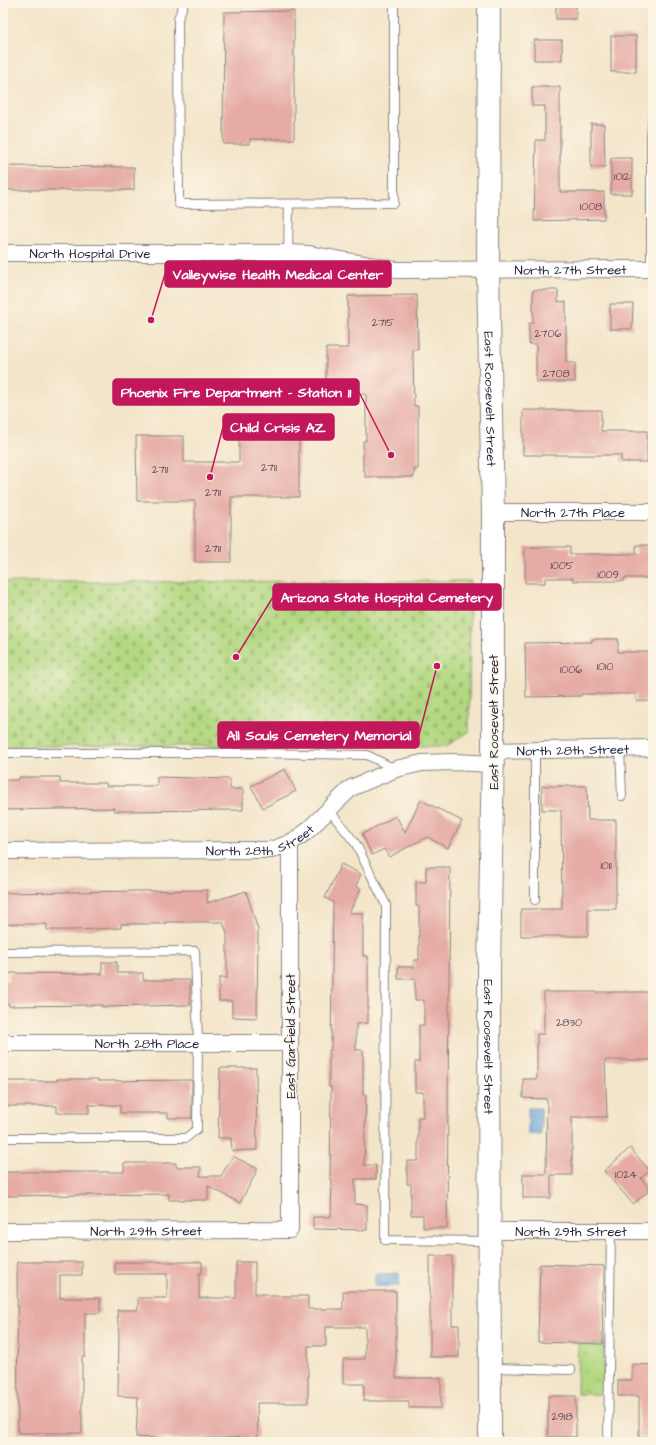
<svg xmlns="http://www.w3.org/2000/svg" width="656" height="1445" font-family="'Architects Daughter',sans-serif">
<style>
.cemetery{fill:url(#cemetery-stones);stroke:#6a7d5e}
.park{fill:url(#park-crowns);stroke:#6a7d5e}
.water{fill:url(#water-ripples);stroke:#46648a}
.building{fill:#e5aba4}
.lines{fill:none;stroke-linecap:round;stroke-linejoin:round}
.lane-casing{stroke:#8a8482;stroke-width:10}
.street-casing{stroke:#8a8482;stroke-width:18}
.secondary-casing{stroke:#8a8482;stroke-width:24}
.lane{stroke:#fff;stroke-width:8}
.street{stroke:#fff;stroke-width:16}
.secondary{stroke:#fff;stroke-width:22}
.labels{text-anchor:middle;stroke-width:3;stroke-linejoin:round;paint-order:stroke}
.number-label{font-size:11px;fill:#534455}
.street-label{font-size:13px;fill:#22223b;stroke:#fcf5e5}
.leader{fill:none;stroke:#c2185b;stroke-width:1.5}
.callout-dot{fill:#c2185b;stroke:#fcf5e5;stroke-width:1.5}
.callout{fill:#c2185b;stroke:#c2185b;stroke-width:1.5}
.callout-label{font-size:14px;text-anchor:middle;font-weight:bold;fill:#fff}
</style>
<defs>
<pattern id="cemetery-stones" width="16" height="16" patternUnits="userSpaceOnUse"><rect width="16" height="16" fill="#b2d881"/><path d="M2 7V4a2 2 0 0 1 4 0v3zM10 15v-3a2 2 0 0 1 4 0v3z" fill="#99b970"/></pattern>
<pattern id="park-crowns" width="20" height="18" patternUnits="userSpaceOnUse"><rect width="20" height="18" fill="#b2d881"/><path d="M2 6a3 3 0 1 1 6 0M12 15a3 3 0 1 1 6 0" fill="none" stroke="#99b970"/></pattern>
<pattern id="water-ripples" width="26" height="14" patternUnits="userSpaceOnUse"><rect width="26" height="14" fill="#69a6da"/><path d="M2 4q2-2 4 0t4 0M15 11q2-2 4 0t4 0" fill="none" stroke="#5687b2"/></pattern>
</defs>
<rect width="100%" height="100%" fill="#fcf5e5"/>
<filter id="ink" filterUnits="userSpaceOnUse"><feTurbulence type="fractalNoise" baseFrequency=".025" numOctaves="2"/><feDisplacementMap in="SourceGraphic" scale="8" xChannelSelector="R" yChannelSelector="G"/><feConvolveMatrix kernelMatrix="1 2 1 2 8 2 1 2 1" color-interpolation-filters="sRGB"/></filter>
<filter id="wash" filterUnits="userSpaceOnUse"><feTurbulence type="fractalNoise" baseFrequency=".012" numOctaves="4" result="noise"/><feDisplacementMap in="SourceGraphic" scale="16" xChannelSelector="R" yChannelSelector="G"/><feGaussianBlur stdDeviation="0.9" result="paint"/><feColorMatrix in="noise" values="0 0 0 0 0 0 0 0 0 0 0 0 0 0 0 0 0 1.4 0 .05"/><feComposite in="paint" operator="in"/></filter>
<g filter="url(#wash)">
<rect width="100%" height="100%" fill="#f3e5c9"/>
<path class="cemetery" d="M470,581L469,732L446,746H3V582Z"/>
<path class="park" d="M578,1344H604L603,1394H577Z"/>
<g class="water">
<path d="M528,1108H541V1135L528,1134Z"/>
<path d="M399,1273L400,1286H375V1274Z"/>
</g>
<g id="blocks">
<g class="building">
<rect x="556" y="3" width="20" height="16"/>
<path d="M294,11V139H250V144H223L224,12Z"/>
<rect x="611" y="36" width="25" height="36"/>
<rect x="534" y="40" width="28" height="20"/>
<path d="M532,87H560V192H604V219L534,221L536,140H545V106H532Z"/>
<path d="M591,124H604L605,167H591Z"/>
<rect x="611" y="158" width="21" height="36"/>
<path d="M3,166L134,167V190H3Z"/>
<path d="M533,290H558V302H566V363H575V382H536V344H529V323H533Z"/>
<path d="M417,295L418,350H413L414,406H418V469H414V477H365V470H363V441H366V394H326V348H348V296Z"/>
<path d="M610,304H633L632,329H610Z"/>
<path d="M523,410H601V431H647V462H621V455H523Z"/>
<path d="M136,436H184V462H239V436H299V497H231V562H195V501H137Z"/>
<path d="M636,545H653V578H624V581H573V578H545V583H525V547H570V554H636Z"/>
<path d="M592,639H618V652H653V701H636V694H581V696L526,697L525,643L592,642Z"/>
<path d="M285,769L296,791L263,808L251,786Z"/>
<path d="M19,777H60V783H106V786H157V777L230,779V789H243V810L114,811V808L3,810V780H19Z"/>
<path d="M542,786H587L588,820H616V909H588V936H521V909H562L561,810H542Z"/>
<path d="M421,800L462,821L448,848L427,837L389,857L384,849L372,855L362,834L396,816L405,832Z"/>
<path d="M341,864L361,874L356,886L361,889L349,913H363V956H368V1023L356,1024V1050H363V1095H366L364,1165H376V1179H355V1204L367,1205V1230L313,1229V1217H331L332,1179H330L331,1087H329V1050H331L333,902L325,898Z"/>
<path d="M426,867H450L447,1228H423V1215H411V1184H407V1161H418V1117H423V1092H415V1062H419V1025H424V1000H415V979H398V967H414V960H419V906H416V882H426Z"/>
<path d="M207,890V903L246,891L258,930L257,1018L232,1017V1001H219V978H227V933L223,922H165V924H121V928L75,930H47V924H3V893Z"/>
<path d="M102,962H117V973H143V980H190V1005L102,1007V1005L9,1006V1004H3V981H9V973L102,974Z"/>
<path d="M544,992H653V1060H605L607,1117H572V1175H551V1198H523V1174H546L547,1099L523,1098V1079H537V1034H544Z"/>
<path d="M220,1068H256L257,1150L232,1151L231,1138H218Z"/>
<path d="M57,1079H98V1081L192,1080V1118H168V1113H120V1105H89V1113H57V1106H3V1081H57Z"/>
<path d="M630,1148L650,1171L641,1178L650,1190L633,1204L604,1171Z"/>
<path d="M233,1156L258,1169L240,1203L208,1186V1200H169V1194L3,1196V1172H124V1163H176V1167H201L200,1176H221Z"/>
<path d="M430,1256H452V1325H459V1357H430Z"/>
<path d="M17,1262H82V1275H60V1298H100V1313H85V1357H82V1433H18Z"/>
<path d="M115,1262H202V1273H199V1298H236V1262H255V1294H268V1296H308V1309H343V1291H396V1378H441V1408H409V1401H364V1384H343V1359H365V1327H326V1346H308V1403H257L258,1437L182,1439L136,1437L138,1397L118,1396L119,1335L117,1310H138V1298H167V1274H115Z"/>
<path d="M540,1264L604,1266V1291H602L603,1344L538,1342Z"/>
<path d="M632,1364L653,1365V1437H639V1396H618V1380H632Z"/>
<rect x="548" y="1396" width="28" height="41"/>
</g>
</g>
</g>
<g filter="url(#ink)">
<use href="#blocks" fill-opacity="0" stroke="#8a8482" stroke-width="1"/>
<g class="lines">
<g class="lane-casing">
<g id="lane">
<path d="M184,3L178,19L179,204L394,203V3"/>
<path d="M288,253L289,204"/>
<path d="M651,269V137L653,116"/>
<path d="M260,281L262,253"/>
<path d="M620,748L622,796"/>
<path d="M535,750V900"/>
<path d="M3,753H254L367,755L395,769"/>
<path d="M329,810L356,844L386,905L385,1240L489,1241"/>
<path d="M3,952L195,951L198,1043L197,1129L186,1138H3"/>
<path d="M491,1368L571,1370"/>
<path d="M608,1442L611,1231"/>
</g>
</g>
<g class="street-casing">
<g id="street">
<path id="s1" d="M3,253H288L309,254L397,270L653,269"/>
<path id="s2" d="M493,512H653"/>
<path id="s3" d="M493,751L653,748"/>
<path id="s4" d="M3,851L271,850L290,843L306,832L351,788L396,769L422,763L454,762L493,764"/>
<path id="s5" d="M3,1043H290"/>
<path id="s6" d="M3,1231L290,1230V843"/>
<path id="s7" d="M490,1231H653"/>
</g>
</g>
<g class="secondary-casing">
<g id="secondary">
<path id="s8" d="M489,3L488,270L493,512V751L489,970L490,1442"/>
</g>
</g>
<use href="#lane" class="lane"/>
<use href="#street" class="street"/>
<use href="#secondary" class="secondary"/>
</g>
</g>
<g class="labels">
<g class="number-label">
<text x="622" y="180">1012</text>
<text x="591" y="210">1008</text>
<text x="383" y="326">2715</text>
<text x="548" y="337">2706</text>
<text x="556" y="377">2708</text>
<text x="269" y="471">2711</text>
<text x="160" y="473">2711</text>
<text x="213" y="496">2711</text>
<text x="213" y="552">2711</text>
<text x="562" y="569">1005</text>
<text x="608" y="578">1009</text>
<text x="605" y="670">1010</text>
<text x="571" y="673">1006</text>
<text x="606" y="869">1011</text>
<text x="569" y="1026">2830</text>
<text x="626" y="1178">1024</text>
<text x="562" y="1420">2918</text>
</g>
<g class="street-label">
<text dy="5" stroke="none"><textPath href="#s1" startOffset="87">North Hospital Drive</textPath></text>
<text dy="5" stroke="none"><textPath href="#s1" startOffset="569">North 27th Street</textPath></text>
<text dy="5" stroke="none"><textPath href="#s8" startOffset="396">East Roosevelt Street</textPath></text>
<text dy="5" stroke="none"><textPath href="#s2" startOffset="80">North 27th Place</textPath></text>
<text transform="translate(493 722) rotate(-90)" y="5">East Roosevelt Street</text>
<text dy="5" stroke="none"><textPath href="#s3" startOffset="80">North 28th Street</textPath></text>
<text dy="5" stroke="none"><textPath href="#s4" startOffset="259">North 28th Street</textPath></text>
<text transform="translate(290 1036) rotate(-90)" y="5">East Garfield Street</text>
<text dy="5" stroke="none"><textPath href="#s5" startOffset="144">North 28th Place</textPath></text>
<text dy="5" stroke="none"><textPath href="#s8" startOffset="1044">East Roosevelt Street</textPath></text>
<text dy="5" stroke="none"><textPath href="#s6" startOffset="143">North 29th Street</textPath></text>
<text dy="5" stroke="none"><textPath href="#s7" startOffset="81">North 29th Street</textPath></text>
</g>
</g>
<path class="leader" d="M151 320L165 274M391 455L359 392M210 477L223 427M236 657L273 597M437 666L419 735"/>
<g class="callout-dot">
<circle cx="151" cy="320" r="4"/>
<circle cx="391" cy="455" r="4"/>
<circle cx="210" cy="477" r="4"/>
<circle cx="236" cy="657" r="4"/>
<circle cx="437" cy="666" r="4"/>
</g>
<g class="callout">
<rect x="165" y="261" width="226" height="26" rx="4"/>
<rect x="113" y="379" width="246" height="26" rx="4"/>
<rect x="223" y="414" width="111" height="26" rx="4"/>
<rect x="273" y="584" width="228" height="26" rx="4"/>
<rect x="218" y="722" width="201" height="26" rx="4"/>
</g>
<g class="callout-label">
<text x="278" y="279">Valleywise Health Medical Center</text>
<text x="236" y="397">Phoenix Fire Department - Station 11</text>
<text x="278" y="432">Child Crisis AZ</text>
<text x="387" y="602">Arizona State Hospital Cemetery</text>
<text x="319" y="740">All Souls Cemetery Memorial</text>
</g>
<rect width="656" height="1445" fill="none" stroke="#fcf5e5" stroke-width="16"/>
</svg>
